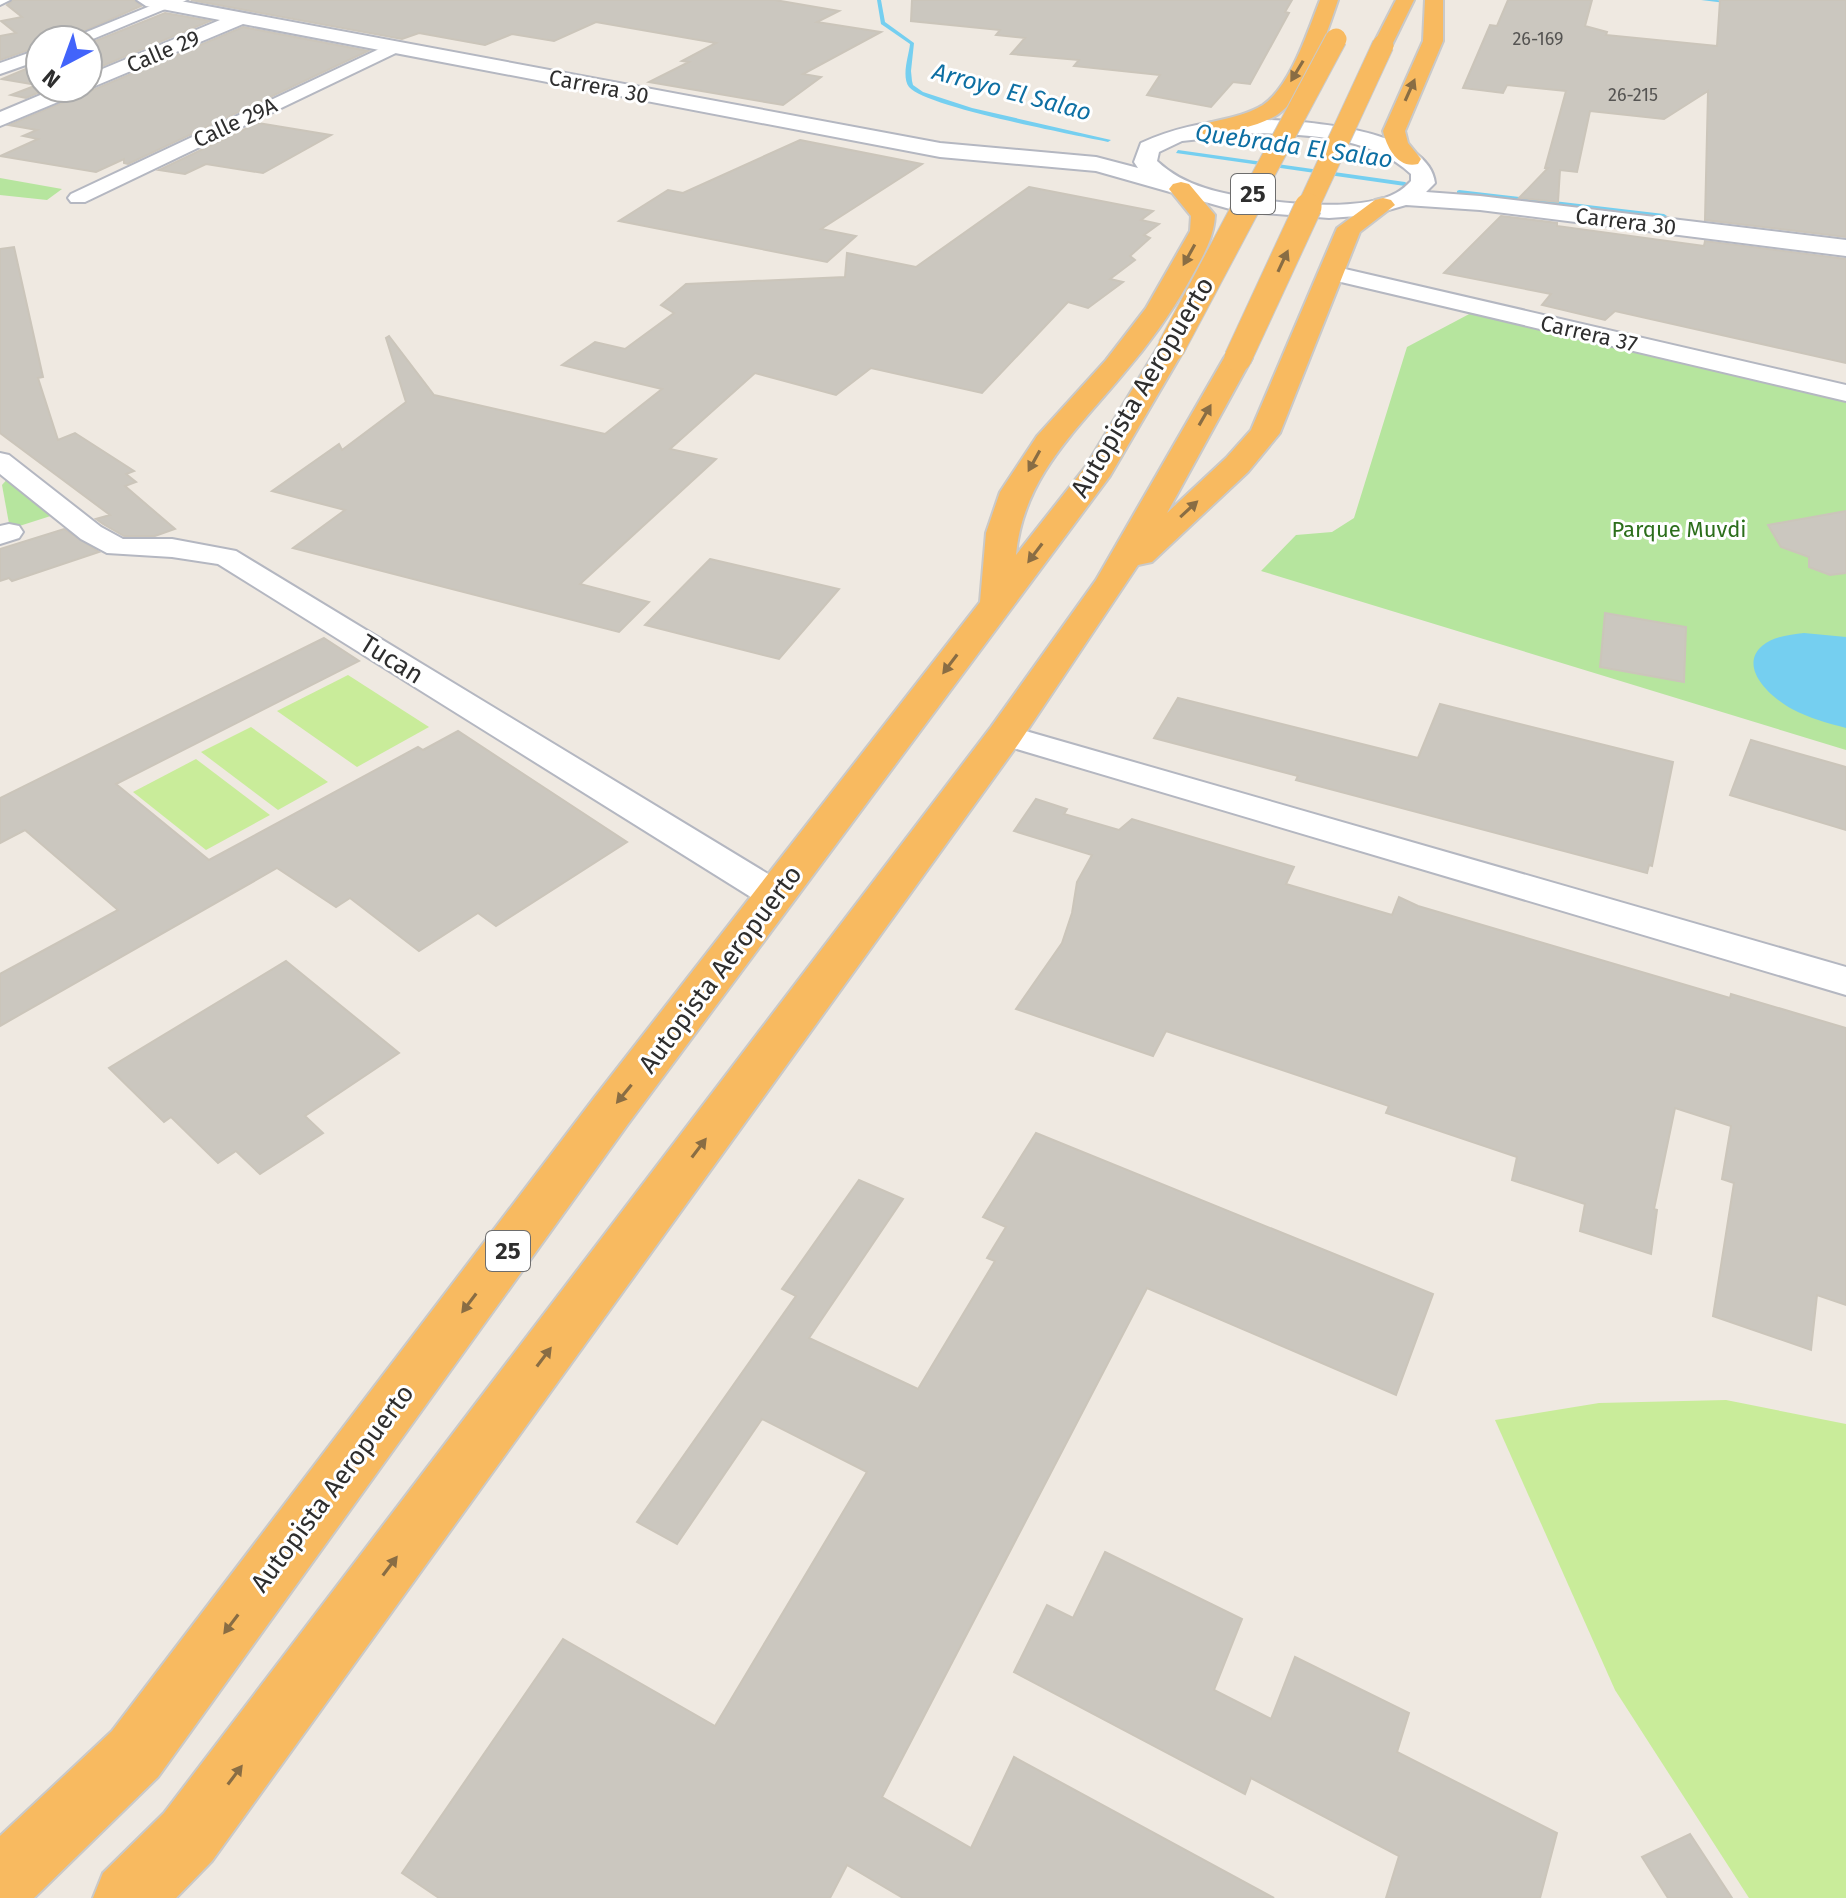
<svg xmlns="http://www.w3.org/2000/svg" width="1846" height="1898" font-family="'Fira Sans',sans-serif">
<style>
.green{fill:#b6e59e}
.pitch{fill:#c9ec9a}
.water{fill:#75cff0}
.lines{fill:none;stroke-linecap:round;stroke-linejoin:round}
.stream{fill:#75cff0;fill-rule:evenodd}
.building{fill:#cbc7bf;stroke:#cbc5ba;stroke-width:2}
.minor-casing{stroke:#b4b7c1;stroke-width:4}
.tertiary-casing{stroke:#b4b7c1;stroke-width:4}
.trunk-casing{stroke:#c9c9c9;stroke-width:4}
.minor{fill:#fff;fill-rule:evenodd}
.tertiary{fill:#fff;fill-rule:evenodd}
.trunk{fill:#f8ba60;fill-rule:evenodd}
.trunk-bridge-far1-casing{stroke:#c9c9c9;stroke-width:23;stroke-linecap:butt}
.trunk-bridge-casing{stroke:#c9c9c9;stroke-width:29;stroke-linecap:butt}
.trunk-bridge-far1{stroke:#f8ba60;stroke-width:21}
.trunk-bridge{stroke:#f8ba60;stroke-width:27}
.oneway{fill:#896d44}
.labels{text-anchor:middle;stroke-width:6;stroke-linejoin:round;paint-order:stroke}
.far-number-label{font-size:18px;fill:#555452}
.far-street-label{font-size:22px;fill:#2e2e2e;stroke:#fff}
.far-park-label{font-size:22px;fill:#2c6e1b;stroke:#fff}
.far-water-label{font-size:24px;font-style:italic;fill:#0d6fa3;stroke:#fff}
.shield{fill:#fff;stroke:#6d6d6d;stroke-width:2}
.shield-label{font-size:24px;font-weight:bold;fill:#2e2e2e}
.street-label{font-size:26px;fill:#2e2e2e;stroke:#fff}
</style>
<rect width="100%" height="100%" fill="#efe9e1"/>
<g class="green">
<path d="M0,178L62,189L47,200L0,195Z"/>
<path d="M1473,312L1846,401V750L1261,571L1296,535L1332,532L1354,518L1407,347Z"/>
<path d="M10,476L60,513L10,529L2,485Z"/>
</g>
<g class="pitch">
<path d="M348,675L429,727L357,767L277,711Z"/>
<path d="M251,727L328,782L278,810L201,752Z"/>
<path d="M196,759L270,815L206,850L133,792Z"/>
<path d="M1726,1400L1846,1424V1898H1749L1615,1690L1495,1420L1599,1403Z"/>
</g>
<path class="water" d="M1804,633L1846,637V728C1827,723 1809,718 1792,709C1773,699 1737,668 1762,646C1773,636 1790,635 1804,633Z"/>
<g class="lines">
<g class="stream">
<path d="M877,0H881L885,22L914,43L911,71L912,81L913,85L923,92L972,108L1111,140L1108,142C1076,135 925,107 909,87C901,76 909,55 910,44L881,24Z"/>
<path d="M1701,0H1717L1736,3L1734,4Z"/>
<path d="M1178,150L1405,182L1408,184L1405,186L1176,153Z"/>
<path d="M1459,190L1664,214L1667,216L1664,218L1457,193V191Z"/>
</g>
</g>
<g class="building">
<path d="M13,0H134L141,6L64,40H40V46L0,60V36L16,33L1,21L22,17L7,5Z"/>
<path d="M191,0H775L839,11L817,22L881,32L803,74L821,77L783,105L649,82L689,62L682,61L716,43L596,22L554,41L512,34L485,45L419,33L402,39Z"/>
<path d="M912,0H1292L1285,12L1289,13L1250,84L1233,82L1211,107L1147,95L1160,75L1074,66L1079,60L1011,54L1025,38L996,35L1000,30L911,21Z"/>
<path d="M1508,0H1592L1585,26L1607,32L1606,35L1717,46L1720,0H1846V237L1705,220L1708,91L1664,119L1590,111L1577,172L1560,170L1558,202L1519,198L1548,168H1545L1566,91L1507,85L1503,93L1463,88L1490,25L1497,26Z"/>
<path d="M165,13L210,21L88,72V44Z"/>
<path d="M243,27L368,51L128,164L124,163V159L96,172L0,156L38,139L23,136L37,130L9,125Z"/>
<path d="M40,63V88H49L26,98L11,95L37,85L2,79Z"/>
<path d="M258,123L331,135L263,173L206,164L185,174L159,170Z"/>
<path d="M800,140L922,164L821,229L856,236L827,262L619,221L668,190L683,193Z"/>
<path d="M1029,187L1153,211L1141,220L1159,224L1144,235L1150,238L1130,256L1135,260L1110,279L1123,282L1088,308L1068,302L982,393L871,368L836,395L755,373L670,449L716,459L580,584L649,602L619,632L293,548L345,510L272,491L339,444L342,450L406,402L386,338L389,336L434,395L605,434L662,389L562,365L595,342L625,349L674,313L661,305L686,284L845,277L847,253L916,267Z"/>
<path d="M1501,216L1557,223V226L1704,246L1705,241L1846,259V363L1615,311L1605,320L1542,305L1551,294L1444,273Z"/>
<path d="M14,247L43,377L38,378L58,440L75,433L134,471L126,474L136,482L125,486L175,529L155,536H124L103,524L96,519L110,515L0,433V249Z"/>
<path d="M1846,511V573L1830,575L1809,567V557L1781,547L1768,525Z"/>
<path d="M64,529L99,552L12,581L9,578L0,581V549Z"/>
<path d="M710,559L839,589L779,659L645,625Z"/>
<path d="M1605,613L1686,627L1684,682L1600,667Z"/>
<path d="M324,638L359,661L116,784L209,860L418,747L423,750L458,731L627,842L496,926L478,913L419,951L350,898L336,907L277,868L0,1026V974L118,910L25,830L0,843V798Z"/>
<path d="M1178,698L1418,758L1440,704L1673,762L1652,866L1649,865L1647,873L1296,780L1298,776L1154,738Z"/>
<path d="M1751,740L1846,767V830L1730,795Z"/>
<path d="M1036,799L1067,809L1064,814L1119,830L1132,819L1294,867L1286,884L1392,915L1399,897L1418,906L1730,998L1731,994L1846,1028V1305L1817,1295L1811,1350L1713,1316L1734,1183L1722,1179L1731,1126L1675,1108L1654,1209L1657,1210L1651,1254L1580,1231L1585,1204L1512,1180L1517,1157L1386,1113L1389,1106L1166,1031L1153,1056L1016,1009L1062,943L1072,913L1077,882L1092,855L1014,831Z"/>
<path d="M286,961L399,1053L305,1116L323,1133L260,1174L236,1151L218,1163L171,1117L164,1122L109,1068Z"/>
<path d="M1036,1133L1433,1294L1396,1395L1147,1288L882,1797L971,1848L1014,1757L1274,1898H903L847,1865L830,1898H439L402,1873L563,1639L715,1726L867,1472L762,1419L677,1544L637,1522L796,1296L782,1289L859,1180L903,1199L809,1338L918,1389L995,1261L987,1258L1006,1227L983,1217Z"/>
<path d="M1105,1552L1242,1619L1214,1690L1271,1719L1295,1657L1409,1713L1397,1752L1557,1833L1540,1898H1386L1399,1856L1251,1778L1245,1794L1014,1672L1047,1605L1073,1618Z"/>
<path d="M1690,1834L1732,1898H1668L1642,1857Z"/>
</g>
<g class="lines">
<g class="minor-casing">
<g id="minor">
<path d="M0,0H10L0,5Z"/>
<path d="M165,0H187L88,41L67,40Z"/>
<path d="M394,42L402,47L400,51L85,202H71L68,198L71,194Z"/>
<path d="M40,49V60L0,74V63Z"/>
<path d="M1332,266L1846,385V401L1324,278L1321,273L1324,268Z"/>
<path d="M0,453L9,455L101,527L123,539H172L236,551L788,886L793,895L788,904L775,907L762,904L218,564L172,557L107,553L81,539L0,474Z"/>
<path d="M9,524L19,526L23,532L19,538L0,544V526Z"/>
<path d="M1005,725L1846,967V995L993,742L988,735L993,728Z"/>
</g>
</g>
<g class="tertiary-casing">
<g id="tertiary">
<path d="M137,0H175L940,143L1096,157L1138,168L1134,162L1141,143C1172,129 1202,122 1236,120C1281,118 1429,125 1435,183L1426,192L1480,196L1846,240V256L1480,210L1406,205L1371,215L1329,218L1237,211L1096,171L940,157L243,24L95,86L88,88H87L88,75L220,20L146,6ZM1256,133C1309,135 1370,136 1411,174V181C1407,185 1402,190 1396,193C1357,215 1248,202 1205,188C1186,182 1171,174 1157,161L1159,152L1182,141Z"/>
<path d="M57,88H85L82,92L0,126V112Z"/>
</g>
</g>
<g class="trunk-casing">
<g id="trunk">
<path d="M1320,0H1338C1327,33 1307,95 1277,115C1257,127 1233,130 1211,136L1203,134L1200,129L1203,124C1223,119 1245,116 1263,105C1291,86 1308,30 1320,0Z"/>
<path d="M1396,0H1414L1390,49H1376L1373,45Z"/>
<path d="M1425,0H1443V41L1405,131L1408,143L1421,159L1418,164C1398,169 1387,148 1383,131L1423,41Z"/>
<path d="M1181,182L1189,184L1215,215C1214,240 1200,261 1188,283C1170,315 1148,345 1124,373C1077,430 1023,477 1016,555L1086,466L1161,342L1171,340L1181,342L1185,348L1110,476L628,1124L158,1777L34,1898H0V1836L112,1731L594,1098L980,602L986,533L1000,492L1037,436L1106,360L1146,308L1190,231L1191,216L1169,189L1173,184Z"/>
<path d="M1383,198L1391,200L1395,205L1360,232L1280,433L1248,472L1152,562L1138,565L1019,743L212,1861L176,1898H93L103,1873L164,1813L991,727L1096,580L1224,358L1228,352L1238,350L1248,352L1252,358L1167,513L1226,458L1251,430L1337,228L1375,200Z"/>
</g>
</g>
<use href="#minor" class="minor"/>
<use href="#tertiary" class="tertiary"/>
<use href="#trunk" class="trunk"/>
<g class="trunk-bridge-far1-casing">
<g id="trunk-bridge-far1">
<path d="M1245,209L1336,39"/>
<path d="M1307,209L1383,45"/>
</g>
</g>
<g class="trunk-bridge-casing">
<g id="trunk-bridge">
<path d="M1171,348L1246,207"/>
<path d="M1238,358L1308,207"/>
</g>
</g>
<use href="#trunk-bridge-far1" class="trunk-bridge-far1"/>
<use href="#trunk-bridge" class="trunk-bridge"/>
</g>
<defs><path id="oneway-solid" d="M-6-.8H1V-3.2L6.5 0L1 3.2V.8H-6Z" transform="scale(2)"/></defs>
<g class="oneway">
<use href="#oneway-solid" transform="translate(1297 71) rotate(121)"/>
<use href="#oneway-solid" transform="translate(1410 90) rotate(-66)"/>
<use href="#oneway-solid" transform="translate(1189 255) rotate(119)"/>
<use href="#oneway-solid" transform="translate(1283 261) rotate(-65)"/>
<use href="#oneway-solid" transform="translate(1205 415) rotate(-60)"/>
<use href="#oneway-solid" transform="translate(1034 461) rotate(119)"/>
<use href="#oneway-solid" transform="translate(1189 509) rotate(-43)"/>
<use href="#oneway-solid" transform="translate(1035 553) rotate(127)"/>
<use href="#oneway-solid" transform="translate(950 664) rotate(127)"/>
<use href="#oneway-solid" transform="translate(624 1094) rotate(129)"/>
<use href="#oneway-solid" transform="translate(699 1148) rotate(-53)"/>
<use href="#oneway-solid" transform="translate(469 1303) rotate(127)"/>
<use href="#oneway-solid" transform="translate(544 1357) rotate(-53)"/>
<use href="#oneway-solid" transform="translate(390 1566) rotate(-53)"/>
<use href="#oneway-solid" transform="translate(231 1624) rotate(127)"/>
<use href="#oneway-solid" transform="translate(235 1775) rotate(-53)"/>
</g>
<g class="labels">
<g class="far-number-label">
<text x="1538" y="45">26-169</text>
<text x="1633" y="101">26-215</text>
</g>
<g class="far-street-label">
<text transform="translate(163 51) rotate(-23)" y="8">Calle 29</text>
<text transform="translate(599 86) rotate(11)" y="8">Carrera 30</text>
<text transform="translate(235 122) rotate(-25)" y="8">Calle 29A</text>
<text transform="translate(1626 221) rotate(7)" y="8">Carrera 30</text>
<text transform="translate(1589 333) rotate(13)" y="8">Carrera 37</text>
</g>
<g class="far-park-label">
<text x="1679" y="537">Parque Muvdi</text>
</g>
<g class="far-water-label">
<text transform="translate(1012 92) rotate(15)" y="8">Arroyo El Salao</text>
<text transform="translate(1294 146) rotate(8)" y="8">Quebrada El Salao</text>
</g>
<g class="shield">
<rect x="1231" y="174" width="44" height="40" rx="6"/>
<rect x="486" y="1231" width="44" height="40" rx="6"/>
</g>
<g class="shield-label">
<text x="1253" y="202">25</text>
<text x="508" y="1259">25</text>
</g>
<g class="street-label">
<text transform="translate(1142 387) rotate(-59)" y="9">Autopista Aeropuerto</text>
<text transform="translate(392 659) rotate(32)" y="9">Tucan</text>
<text transform="translate(720 969) rotate(-53)" y="9">Autopista Aeropuerto</text>
<text transform="translate(332 1488) rotate(-53)" y="9">Autopista Aeropuerto</text>
</g>
</g>
<g transform="translate(64 64) rotate(221)"><circle r="38" fill="#ffffff" stroke="#ababab" stroke-width="2"/>
<path d="M0-6L14 30L0 20L-14 30Z" fill="#4264fb"/>
<text y="-12" font-size="22" font-weight="bold" text-anchor="middle" fill="#2e2e2e">N</text>
</g>
</svg>
